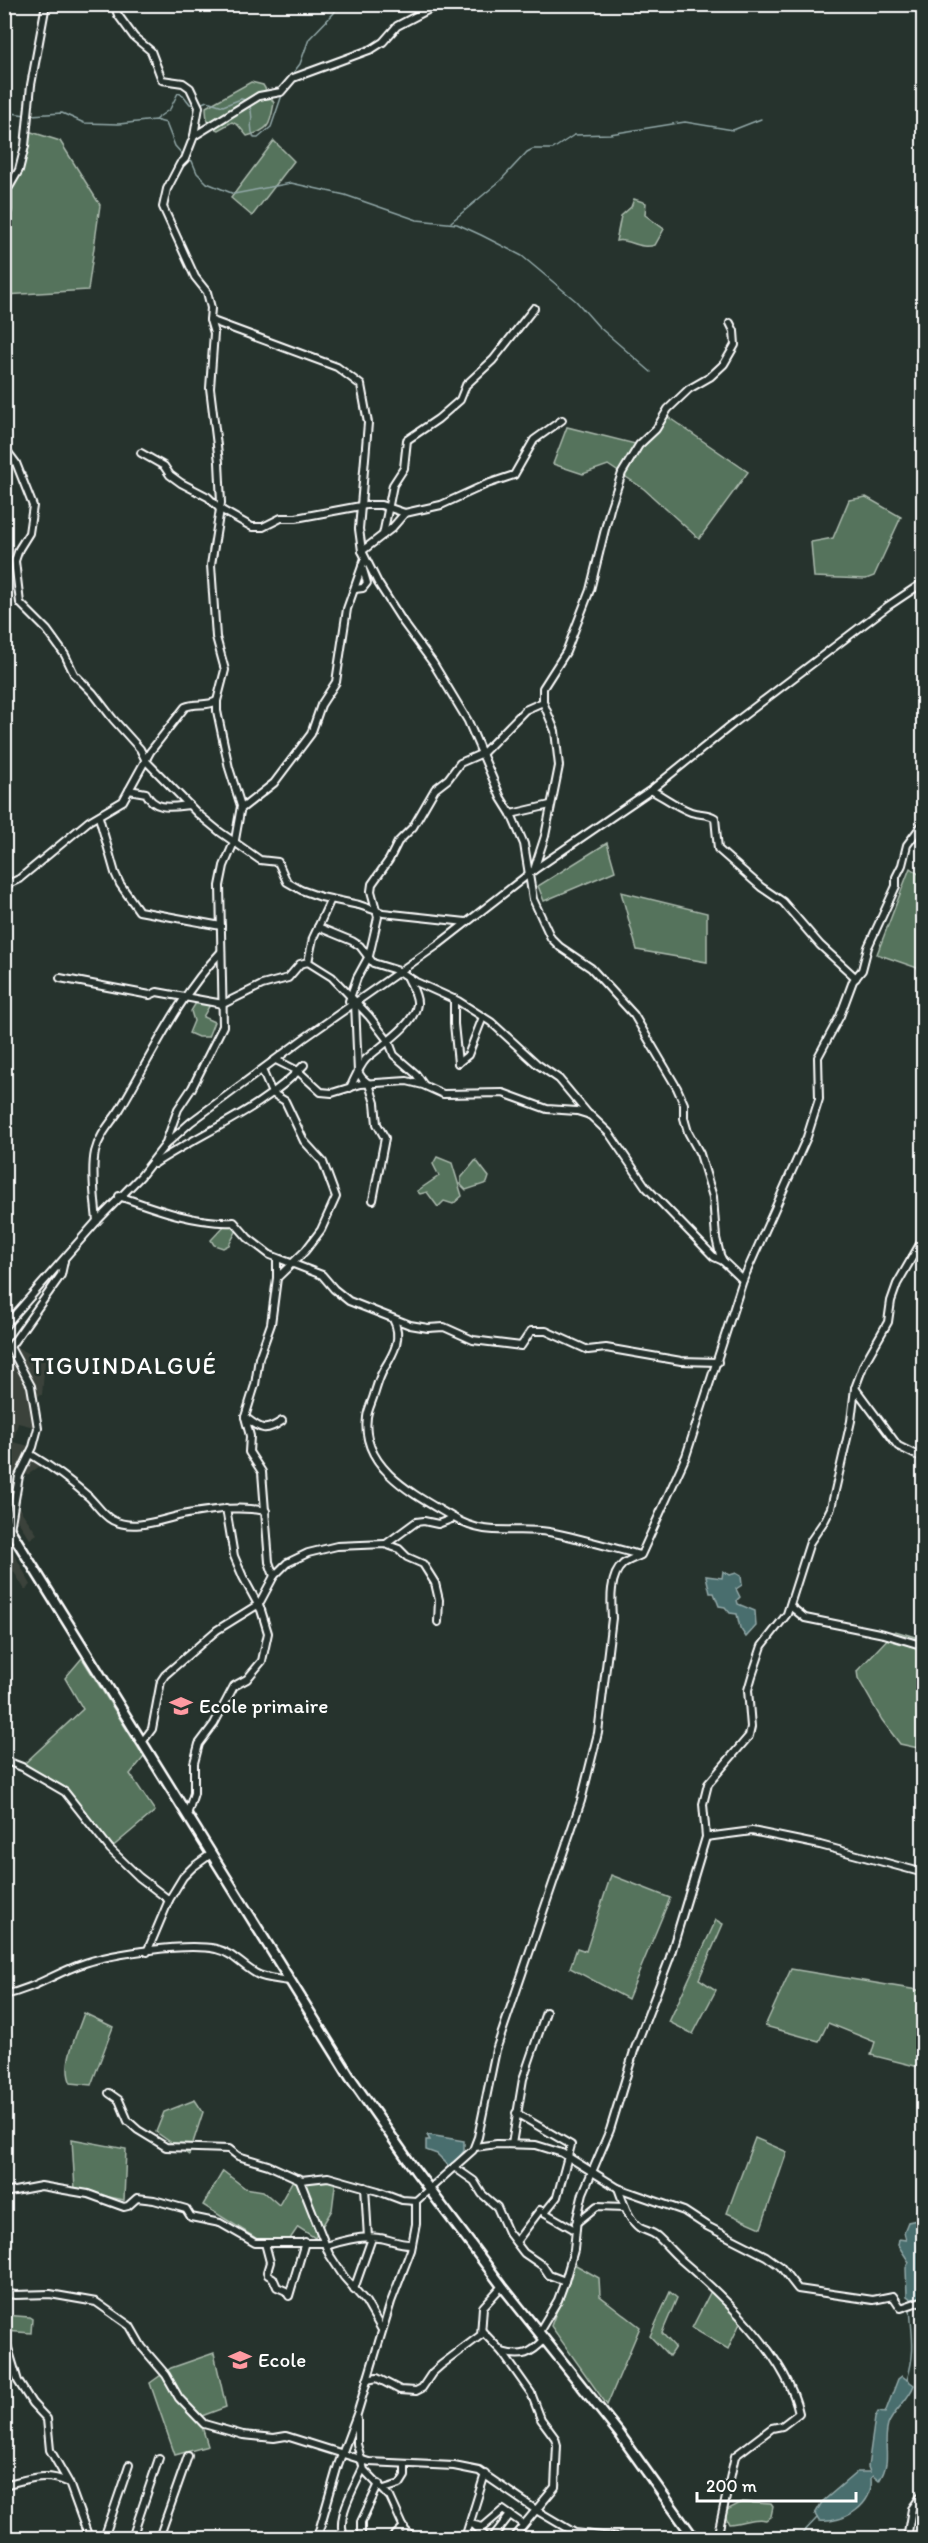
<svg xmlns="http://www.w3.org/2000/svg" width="928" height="2543" font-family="Itim,sans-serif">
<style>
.built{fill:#3b423a}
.green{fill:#55735b;stroke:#aab9ad;stroke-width:1.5}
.water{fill:#496e6e;stroke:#92a8a8;stroke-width:1.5}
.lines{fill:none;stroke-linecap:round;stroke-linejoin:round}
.stream{stroke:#92a8a8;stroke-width:1.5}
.minor-casing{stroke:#fff;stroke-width:10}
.tertiary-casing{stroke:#fff;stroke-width:13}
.minor{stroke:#26332d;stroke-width:6}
.tertiary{stroke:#26332d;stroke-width:8}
.labels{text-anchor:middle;stroke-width:5;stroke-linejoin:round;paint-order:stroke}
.poi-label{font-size:21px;fill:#fff;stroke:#26332d;text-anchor:start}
.quarter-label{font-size:24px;letter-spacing:1.5px;fill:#fff;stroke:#26332d}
</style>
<rect width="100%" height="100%" fill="#26332d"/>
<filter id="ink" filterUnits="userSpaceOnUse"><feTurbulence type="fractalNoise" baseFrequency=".0167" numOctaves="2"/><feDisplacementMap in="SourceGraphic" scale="12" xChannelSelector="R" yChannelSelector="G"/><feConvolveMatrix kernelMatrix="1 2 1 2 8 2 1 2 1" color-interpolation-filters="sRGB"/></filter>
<g filter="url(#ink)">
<g class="built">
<path d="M4,1337L16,1347L45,1361L42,1395L35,1396L38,1428L18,1423L13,1442L33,1447L30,1454L41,1457L40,1466L29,1474L19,1476L5,1468Z"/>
<path d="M4,1486L37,1534L30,1539L5,1502Z"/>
<path d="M4,1535L31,1585L25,1590L11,1567L8,1568L5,1562Z"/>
</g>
<g class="green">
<path d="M251,82L263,85L274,103C270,125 270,130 247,136L238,125L232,122L218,130C207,126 206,117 206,107Z"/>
<path d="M25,130L60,141L100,205L88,290L5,295L4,225L7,192L20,171Z"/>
<path d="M274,141L294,161L252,216L231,198Z"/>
<path d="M634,199L646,203L645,215L664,229L655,245C639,250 629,238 616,241L621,216L631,207Z"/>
<path d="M665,415L748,472L699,539L644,489L608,465L583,474L553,464L567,427L639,445Z"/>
<path d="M866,497L901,517L874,576L866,579L814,577L811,542L833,538L849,500Z"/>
<path d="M607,843L615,871L544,901L538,886Z"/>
<path d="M910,868L923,877V970L877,954Z"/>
<path d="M621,892L707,913V962L637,950Z"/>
<path d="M197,1001L211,1003L203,1017L214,1022L208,1037H198L189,1033L194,1021L191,1011Z"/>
<path d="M437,1157L452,1163L462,1196L453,1204L444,1201L438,1207L427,1192L420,1194L417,1191L439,1176L433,1164Z"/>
<path d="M476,1160L489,1177L487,1183L466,1190L461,1185V1178Z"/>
<path d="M227,1223L239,1226L229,1245L223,1248L214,1245L211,1240Z"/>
<path d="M895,1631L915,1637L923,1649V1749L900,1744L882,1720L858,1678L857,1671Z"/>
<path d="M82,1658L144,1757L130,1774L155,1811L110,1849L66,1792L40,1779L25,1763L83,1709L65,1678Z"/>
<path d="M611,1875L670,1898L628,1999L570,1968L577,1948L586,1951Z"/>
<path d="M716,1920L723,1924L699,1979L716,1990L693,2034L669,2022Z"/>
<path d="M791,1969L923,1991V2068L871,2055L875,2042L828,2023L819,2041L765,2026Z"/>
<path d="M84,2013L113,2027L91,2085L71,2083C61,2063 78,2032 84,2013Z"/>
<path d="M195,2100L203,2112L189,2155L156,2132L164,2112Z"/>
<path d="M755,2138L787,2152L761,2228L727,2213Z"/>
<path d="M72,2139L126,2149L124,2200L75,2190Z"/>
<path d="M223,2171L245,2188L263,2191L279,2205L293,2180L336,2178L332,2210L315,2238L298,2227L290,2239H274L262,2242L203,2205Z"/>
<path d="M574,2264L599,2278L600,2296L640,2327L607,2405L551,2326Z"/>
<path d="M711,2291L741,2321L728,2349L692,2328Z"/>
<path d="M670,2292L677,2298L662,2333L675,2347L669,2356L650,2336Z"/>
<path d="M5,2315L29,2317L32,2319L31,2333L5,2331Z"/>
<path d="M214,2353L226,2407L199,2417L208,2446L175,2455L150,2383L171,2368Z"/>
<path d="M742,2502L771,2504L773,2507L771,2516L766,2520C753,2517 743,2523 729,2524L723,2512Z"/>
</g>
<g class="water">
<path d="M723,1571L730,1575L736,1573L741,1576L742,1585L736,1589L740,1597L737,1600L738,1604L755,1611L756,1626L746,1637L740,1628L737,1614L730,1613L725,1607L719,1606L714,1593H710L706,1576L722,1578Z"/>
<path d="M427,2135C439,2136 451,2139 464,2141V2151L451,2168L437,2154L426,2150V2140H430Z"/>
<path d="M923,2204V2298L911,2299L907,2296L906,2268L909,2262L898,2245L899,2239L906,2240L904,2232L908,2222L917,2220Z"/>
<path d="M902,2376L914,2385C909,2400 893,2411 888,2425C882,2447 893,2460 879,2481L873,2476L871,2478C874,2505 844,2524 819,2521L815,2514L822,2502L857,2472H870L868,2467L875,2418L878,2412L885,2413L898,2379Z"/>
</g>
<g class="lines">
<g class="stream">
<path d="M290,77L300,64L309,39L334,13L339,4"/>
<path d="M200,104L207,101L223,106L241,99L246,100"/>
<path d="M249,104C256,119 247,124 254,138H258L271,127L282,95"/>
<path d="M4,112L26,115"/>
<path d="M31,115L62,113L84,123L119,124L155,120L166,123L175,146L183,155"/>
<path d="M156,119L170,109L178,93L183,95L190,104L195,105"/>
<path d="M187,158L192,161L197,173L207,183L234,194L291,183L345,195L417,220L457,224L481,235L522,256L576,301L599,327L651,372"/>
<path d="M451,222L500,181L527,152L533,149H553L574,135L610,134L685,122L733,130L761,119"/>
<path d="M907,2380C916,2351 912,2337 910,2308"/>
<path d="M798,2538L817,2518"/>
</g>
<g class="minor-casing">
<g id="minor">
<path d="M114,4L118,15L134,37L151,51L162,80L183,83L190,88L199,107L194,136L185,159L180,164L167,189L163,207L195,277L207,292L211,308L210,320L214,333L210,388L219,462L221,503L211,565L216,637L225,670L217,701V711L229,768L241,806L235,840L224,866L220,886L223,1026L192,1088L178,1109L165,1145"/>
<path d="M194,136L259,96L281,92L293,78L372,49L383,42L397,26L439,4"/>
<path d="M4,225L8,210V189L19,170L25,146L31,85L46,4"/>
<path d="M210,320L337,367L361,385L368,423L359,529L362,551L378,583L403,622L433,663L468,721L501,798L511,814L524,844L533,899L551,938L560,947L591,968L634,1015L677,1088L684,1104V1118L688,1132L700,1154L713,1197L716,1238L720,1255L723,1261L743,1280"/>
<path d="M4,447L16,463L33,506L29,533L19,549L15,561L20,603L47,630L65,655L74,674L93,693L113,719L140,749L145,759"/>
<path d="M141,453L164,466L170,475L181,483L208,497L220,509L252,527H263L281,518H296L366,505H381L405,513"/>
<path d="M383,535L393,485L404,468L407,440L438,419L460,400L466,385L493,360L534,308"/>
<path d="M362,551L392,528L405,513L441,505L487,484L514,475L534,440L562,420"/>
<path d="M355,589L363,588L367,583L362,566"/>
<path d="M145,760L198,814L220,832L260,860L278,862L287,882L301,890L321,897L359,905L383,913L466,922"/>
<path d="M129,790L146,793C154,811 172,807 189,805"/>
<path d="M651,790C664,797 677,807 691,812C700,815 708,813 715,818L718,849L761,887L783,902L820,945L856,978"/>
<path d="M241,809L274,783L311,734L321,705L336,682L347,609L365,558"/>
<path d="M511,814L550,805"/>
<path d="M99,817L115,873L120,884L139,911L221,926"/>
<path d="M534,870L545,836L559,766L555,731L543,702V688L566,652L590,590L610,509L622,473L639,445L656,429L668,409L689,389L710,377L724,364L735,345L734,331L730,323"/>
<path d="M4,886L19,879L89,821L123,801L150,752L185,707C196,702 206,707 217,701"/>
<path d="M318,927L352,941L360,946L373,963L399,971L416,982L458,1001L491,1022L537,1064L559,1079L589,1115"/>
<path d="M308,962L313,938L331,899"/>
<path d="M60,978L150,995L157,992L223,1004L262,985L288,978L300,964L308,962L332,977L369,1016L389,1042L394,1055L416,1074L423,1084"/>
<path d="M454,999V1024L458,1063"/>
<path d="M349,1001L357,978L369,956L378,917L371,891L372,884L389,860L398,842L413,827L435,789L448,779L460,763L483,753L525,710L543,702"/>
<path d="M355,1003L358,1072L362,1078L369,1084L375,1103L377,1124L385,1138L373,1200"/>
<path d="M276,1060L298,1071L321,1092L332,1093L361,1084L407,1081L423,1085L443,1094L503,1093L547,1109L577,1111L590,1115L609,1133L646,1187L714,1257L723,1261"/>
<path d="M458,1063L468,1055L483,1017"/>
<path d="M262,1070L272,1093L285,1101L304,1141L323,1162L336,1197L321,1230L305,1251L278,1277"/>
<path d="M350,1088C355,1078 359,1067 366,1059C380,1046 415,1025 417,1004C418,996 411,985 408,978"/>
<path d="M154,1164C204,1131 263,1109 304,1065"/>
<path d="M119,1196C156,1209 195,1224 234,1222L248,1238L270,1255L322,1275L334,1289L349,1301L410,1325L428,1328L444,1327L473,1340L521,1346L531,1331H546L588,1350L606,1348L681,1361L718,1362"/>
<path d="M97,1221C95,1201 91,1170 95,1152C99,1135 111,1123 120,1109C152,1055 178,997 221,952"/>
<path d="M393,1319C403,1337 394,1353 384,1369C379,1377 377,1386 374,1395C372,1402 368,1409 367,1417C360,1469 417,1496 454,1518"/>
<path d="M4,1327L97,1221L141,1176L165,1145L191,1122L303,1039L439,944L534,870L651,790L734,723L888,606L924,582"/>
<path d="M855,1388L898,1446L924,1459"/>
<path d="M245,1417C261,1429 264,1433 282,1421"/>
<path d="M30,1454C50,1466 71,1481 89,1497C96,1504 103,1515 112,1520C137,1533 168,1516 193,1513C218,1509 241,1506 266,1511"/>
<path d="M10,1529L19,1476L33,1447L38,1428L31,1386L10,1347L61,1275L64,1261"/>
<path d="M386,1544L416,1522L424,1521L438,1524L454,1518C487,1538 514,1526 549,1532C580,1538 610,1547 640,1555"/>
<path d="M274,1576L269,1562L262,1472L249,1452L250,1436L245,1417L255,1385L259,1358L271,1324L277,1278V1259"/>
<path d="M790,1606L805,1618L884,1634L924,1646"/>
<path d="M143,1741L152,1729L161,1681L165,1675L217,1630L259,1604L274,1576L287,1563L308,1553L337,1546L385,1544L399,1549L407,1557L423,1564L435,1583L439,1600L438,1622"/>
<path d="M4,1760L22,1767L65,1792L110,1849L139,1877L169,1900"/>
<path d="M187,1815L194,1793V1763L199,1744L214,1724L234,1686L247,1679L262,1661L268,1633L261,1610L243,1577L234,1556L226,1508"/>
<path d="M706,1837L752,1831L820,1845L924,1873"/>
<path d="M147,1952L169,1900L183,1877L193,1867L211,1854"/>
<path d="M4,1995C34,1989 57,1972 85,1963C115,1953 186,1943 216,1949C233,1953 240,1964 255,1973C264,1979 279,1979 290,1981"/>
<path d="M109,2093L119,2100L128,2121L138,2130L166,2147L229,2149L238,2156L268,2165L301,2180L328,2177L378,2191L402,2200L416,2201"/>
<path d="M516,2113L571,2145L557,2197L545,2212"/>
<path d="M512,2144L523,2079L546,2012"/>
<path d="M475,2147L497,2144L536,2145L562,2153L618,2188L684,2211L707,2226L766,2256L780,2266L798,2289L873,2300L893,2296L901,2308L924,2300"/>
<path d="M454,2167L474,2181L482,2194L497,2207L508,2232L524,2253L543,2266L549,2275L565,2281"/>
<path d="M299,2178L329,2254L344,2277L366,2302L382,2330"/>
<path d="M365,2187L368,2238"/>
<path d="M618,2188C623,2201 628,2220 640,2228C646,2231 652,2232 657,2236C665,2243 672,2252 680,2259C723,2296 787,2356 799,2413L782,2426L772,2428L735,2456L717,2538"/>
<path d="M4,2193L41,2186L88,2194L124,2207L128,2206L137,2198L154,2200L186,2209L191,2217L220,2223L255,2243H324"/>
<path d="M576,2223L597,2206L625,2207"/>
<path d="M516,2242L540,2210L575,2230"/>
<path d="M265,2243L270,2262L267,2272"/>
<path d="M326,2246C341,2241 362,2235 379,2238C390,2239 400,2245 412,2244"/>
<path d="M268,2275L273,2278L277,2287L286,2291L289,2296L305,2242"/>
<path d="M354,2289L372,2238"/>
<path d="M4,2293L15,2295L50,2294L96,2302L130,2326L142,2347L166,2375L179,2398L204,2424L243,2435L274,2438L286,2436L369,2462L454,2466L479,2471L536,2510L575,2533L620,2538"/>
<path d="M482,2331L502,2352L531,2393L541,2419L555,2438L557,2445L555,2487L513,2538"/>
<path d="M539,2332L558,2300L565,2281L574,2250L577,2218L583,2193L610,2130L634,2051L669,1960L706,1837L703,1804L708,1784L749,1736L751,1727L748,1690L752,1676L762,1646L787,1614L810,1542L825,1520L831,1508L851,1421L855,1388L864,1364L888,1322L891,1301L897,1284L924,1237"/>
<path d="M4,2335L18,2381L32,2403L47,2419L50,2450L69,2483L89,2538"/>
<path d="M502,2352C522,2358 531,2354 545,2339"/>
<path d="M367,2380L377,2378L400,2390L416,2391L422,2388L432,2373L441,2365L481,2335L483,2307L502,2286"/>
<path d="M357,2419V2444L364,2470L390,2497L405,2530L413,2538"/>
<path d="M4,2485C27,2479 46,2472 67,2482"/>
<path d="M384,2489L400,2484L405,2476V2464"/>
<path d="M470,2524L483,2527L503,2510L523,2524"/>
<path d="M476,2527L487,2538"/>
<path d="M104,2538L129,2465"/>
<path d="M132,2538L159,2458"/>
<path d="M159,2538L188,2456"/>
<path d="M317,2538L338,2465L357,2414L391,2302L411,2250L416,2224V2201L473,2150L478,2137L496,2050L581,1801L598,1733L612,1618C611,1602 609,1576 623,1564C628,1560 635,1558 641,1555L686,1456L743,1280L807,1137L819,1099L818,1057L840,1016L853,981L862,970L868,947L896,886V877L902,865L907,845L924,822"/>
<path d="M345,2538C334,2519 355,2487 363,2468"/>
<path d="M361,2538V2522L379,2484"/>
<path d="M392,2538L404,2527"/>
<path d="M465,2538L485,2474"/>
<path d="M492,2538L510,2515"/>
<path d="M907,2538L912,2509L924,2492"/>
</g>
</g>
<g class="tertiary-casing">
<path id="tertiary" d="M4,1520L350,2077L415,2170L502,2286L619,2433L694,2538"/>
</g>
<use href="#minor" class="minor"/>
<use href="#tertiary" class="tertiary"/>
</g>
</g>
<defs>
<g id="school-bare" transform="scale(1.8)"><path d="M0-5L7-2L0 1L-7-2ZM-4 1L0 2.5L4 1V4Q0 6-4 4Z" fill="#ff9aa2" stroke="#26332d" stroke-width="2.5" paint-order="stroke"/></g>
</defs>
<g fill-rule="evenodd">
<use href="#school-bare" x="181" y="1706"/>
<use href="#school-bare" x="240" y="2360"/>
</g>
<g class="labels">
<g class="poi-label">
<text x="199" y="1713">Ecole primaire</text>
<text x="258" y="2367">Ecole</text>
</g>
<g class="quarter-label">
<text x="124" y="1374">TIGUINDALGUÉ</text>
</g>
</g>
<rect width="928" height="2543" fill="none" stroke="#26332d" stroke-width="24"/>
<rect x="12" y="12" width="904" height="2519" fill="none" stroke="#fff" stroke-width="2" filter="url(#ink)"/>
<path d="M697 2492v9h159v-9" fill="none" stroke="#ffffff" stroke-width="3"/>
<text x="706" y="2492" font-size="18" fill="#ffffff" stroke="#26332d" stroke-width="4.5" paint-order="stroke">200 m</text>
</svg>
